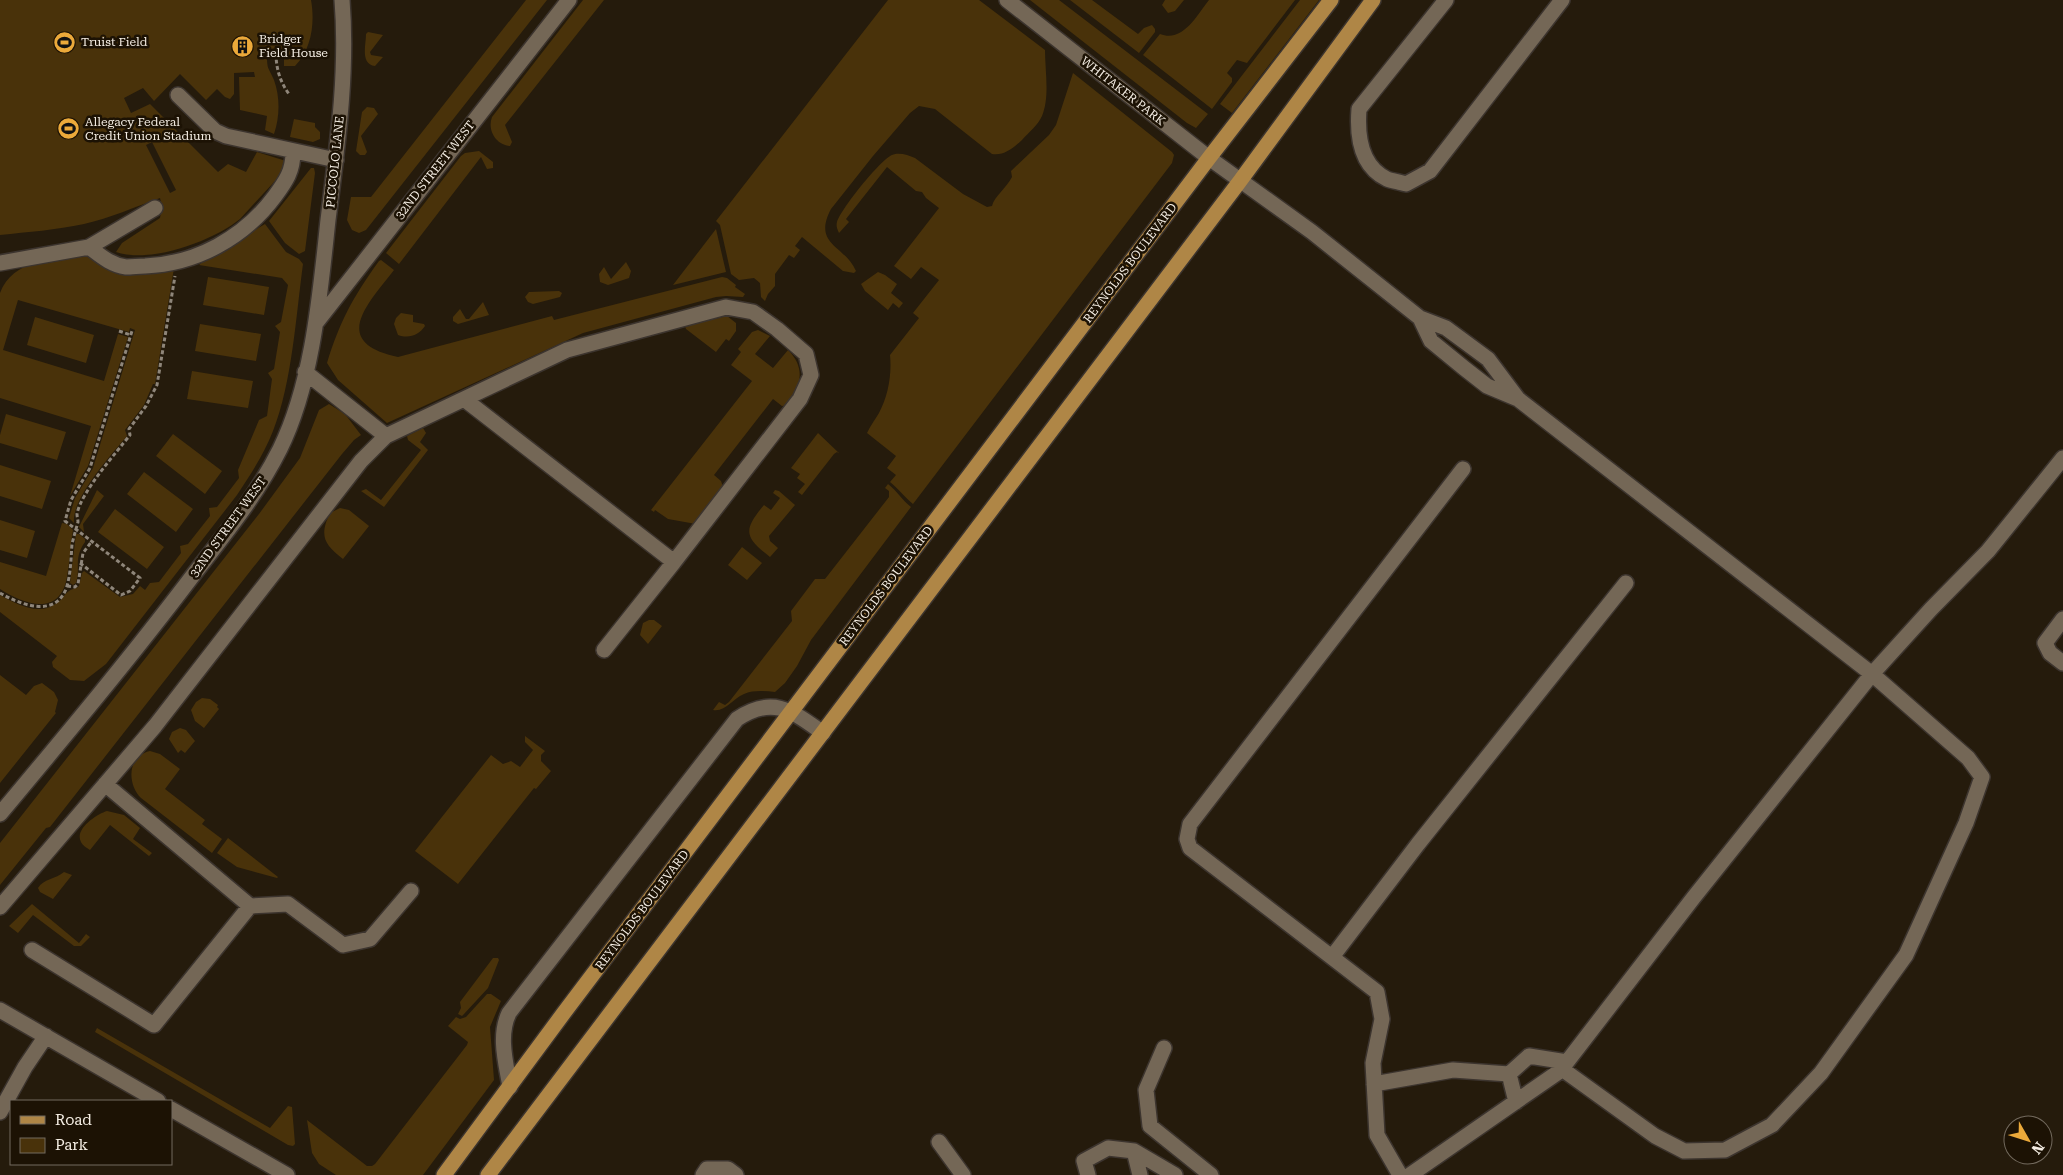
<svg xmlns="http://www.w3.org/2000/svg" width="2063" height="1175" font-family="'Roboto Serif',serif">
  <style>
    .green { fill: #49320a; fill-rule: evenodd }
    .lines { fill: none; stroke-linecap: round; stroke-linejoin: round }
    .minor-casing { stroke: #3c342e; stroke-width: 18 }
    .major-casing { stroke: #3c342e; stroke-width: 18 }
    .path { stroke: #8f867a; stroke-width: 3; stroke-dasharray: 4 2.5; stroke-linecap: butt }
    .minor { stroke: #746756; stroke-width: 15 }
    .major { stroke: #af8646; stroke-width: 15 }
    .labels { text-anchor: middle; stroke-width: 5; stroke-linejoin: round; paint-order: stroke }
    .poi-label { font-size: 12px; fill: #f5eee4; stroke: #1c1204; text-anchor: start }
    .street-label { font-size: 12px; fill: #f5eee4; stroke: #1c1204 }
  </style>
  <rect width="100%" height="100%" fill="#251b0c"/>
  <!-- green -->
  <path class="green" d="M 0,0 L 311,0 C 315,22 312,49 295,66 L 284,66 L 284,53 L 267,54 C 267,70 268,66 274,80 C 280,97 280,116 274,134 L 265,130 L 267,116 L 240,110 L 239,77 L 255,77 L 254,72 L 234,73 L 234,94 L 230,99 L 225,97 L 217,89 L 206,100 L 180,74 L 154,101 L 143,88 L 124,98 L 131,113 L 150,104 L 218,172 L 228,164 L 246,172 L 257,152 L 286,161 L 286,169 L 240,219 C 213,241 150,264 116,252 L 122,243 L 160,218 L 162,206 L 160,198 C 135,207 110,218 84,224 C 56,230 28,232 0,235 ZM 152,142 L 176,190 L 170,193 L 146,145 Z
    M 526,0 L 547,0 L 366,230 L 359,233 L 352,230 L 347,220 L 351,197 L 371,197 Z
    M 583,0 L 604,0 L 505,125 L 512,142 L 510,146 C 496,145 487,130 492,117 Z
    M 888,0 L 979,0 L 1045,50 C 1045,71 1050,97 1042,116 C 1038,125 1029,132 1022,140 C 1013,148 1004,156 992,154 L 935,109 L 919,106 L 910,113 L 873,156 L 831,209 C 812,245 845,245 856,271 L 854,273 L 843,271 L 802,237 L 795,246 L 800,250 L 794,258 L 789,255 L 775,274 L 775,286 L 768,294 L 765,301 L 761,297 L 760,283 L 754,278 L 739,280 L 731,274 L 720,225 L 716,221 Z
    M 1030,0 L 1059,0 L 1208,114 L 1196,128 L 1187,123 Z
    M 1070,0 L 1092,0 L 1138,34 L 1144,28 L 1152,25 L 1155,29 L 1155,32 L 1139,53 Z
    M 1165,0 L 1184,0 L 1175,11 L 1168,13 L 1162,5 Z
    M 1209,0 L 1295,0 L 1247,63 L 1237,60 L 1227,73 L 1232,78 L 1232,82 L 1212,109 L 1143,55 L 1160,34 C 1183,43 1197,15 1209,0 Z
    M 1300,0 L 1319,0 L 1232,113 L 1220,104 Z
    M 368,32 L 383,35 L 370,52 L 371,55 L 383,57 L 375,66 C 360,64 366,45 366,34 Z
    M 1073,73 L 1172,152 L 1174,155 L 1172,163 L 913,504 C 904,497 899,489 890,482 L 896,475 L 887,468 L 896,456 L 867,433 C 870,426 875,420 879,413 C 888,396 892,375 890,355 L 919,318 L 913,313 L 939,280 L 921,267 L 911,279 L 894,266 L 939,208 L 926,198 L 922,192 L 916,191 L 887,167 L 846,219 L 849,222 L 839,233 C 837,229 836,226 837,222 C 841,209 880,160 892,155 C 899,152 908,155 915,158 L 963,194 L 987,207 L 992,206 C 994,197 1007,187 1012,177 L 1011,171 L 1049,135 L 1056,125 Z
    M 367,107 L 374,108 L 378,114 L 361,136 L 367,152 L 365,155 L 360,155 L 356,151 L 362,112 Z
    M 294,119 L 315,123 L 315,127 L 320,132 L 320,139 L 313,142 L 290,137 Z
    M 479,151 L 493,162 L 493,168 L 487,169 L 481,157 L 399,264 L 386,253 L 461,156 L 465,153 Z
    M 311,168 L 314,168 L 315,173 L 305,251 L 299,254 L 285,243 L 269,221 Z
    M 265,224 L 286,252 L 299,259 L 303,264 C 296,316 292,383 273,431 C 264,454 251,474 237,495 L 106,664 L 84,681 L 70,680 L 53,667 L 52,662 L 57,656 L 0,612 L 0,595 C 18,605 40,617 58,602 C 63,599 64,594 69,591 C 73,588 76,589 79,586 L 82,573 L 84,571 L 120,597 L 133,594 L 140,586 L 145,590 L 150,583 L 159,582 L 181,553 L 180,546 L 188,544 L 210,516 L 209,508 L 217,507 L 239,478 L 238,470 L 259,420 L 267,416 L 272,379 L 268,373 L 274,369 L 280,332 L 275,326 L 281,322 L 288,285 L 282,278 L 199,265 L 207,258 Z
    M 716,229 L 726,272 L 673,285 Z
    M 83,254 L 112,271 L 174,268 L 155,384 L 153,384 L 144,405 L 125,430 L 127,436 C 111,455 71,499 74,523 L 69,518 L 75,498 L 93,468 L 135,330 L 130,328 L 129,332 L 18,300 L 3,350 L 104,381 L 118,334 L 128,337 L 88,466 L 70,496 L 91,426 L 0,398 L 0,293 C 13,259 53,259 83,254 Z
    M 381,260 L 394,270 C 368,304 329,342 398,357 L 552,316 L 554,320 L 722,277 L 727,278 L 736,285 L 735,287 L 745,294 L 743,297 L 726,296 L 716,297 L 583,333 L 387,423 L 338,380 L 327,363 C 340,321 353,297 379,261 Z
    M 626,262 L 631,271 L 629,278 L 608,285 L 600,282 L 599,274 L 604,267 L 611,279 Z
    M 878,272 L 885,275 L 897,284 L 891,293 L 903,303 L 899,308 L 893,303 L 888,310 L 865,291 L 861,284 Z
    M 208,277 L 269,287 L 264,315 L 203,305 Z
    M 559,291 L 562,293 L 560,297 L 533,304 L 528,302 L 525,297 L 529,292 Z
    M 483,302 L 489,315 L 458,324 L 453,321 L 453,317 L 460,309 L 466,319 L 469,319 Z
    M 401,313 L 413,315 L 413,322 L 424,324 L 425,326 C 419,335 409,339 398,335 L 394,324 L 396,318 Z
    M 727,316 L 736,323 L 736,331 L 729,341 L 726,339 L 716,352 L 686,329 L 685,326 Z
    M 35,317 L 94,335 L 86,363 L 27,345 Z
    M 200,324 L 261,334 L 256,361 L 195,351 Z
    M 758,330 L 770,336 L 755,354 L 773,368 L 788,350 C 806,368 801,385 788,405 L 782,406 L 773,399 L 714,475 L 721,481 L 723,487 L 696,524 L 668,519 L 655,510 L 654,512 L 651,510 L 752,381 L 731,365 L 741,352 L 738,349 L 752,332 Z
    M 192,371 L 253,381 L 248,408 L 187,399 Z
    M 329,404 L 345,414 L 361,435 L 354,440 L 342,454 L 50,827 L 46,828 L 0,885 L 0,843 L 259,514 L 300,458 L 319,410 Z
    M 6,414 L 66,432 L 57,460 L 0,443 L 0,435 Z
    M 423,428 L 426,433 L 420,442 L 428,450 L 384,507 L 361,491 L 366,489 L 381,500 L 421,450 L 408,440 L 407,436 Z
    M 818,433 L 840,454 L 837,452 L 834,454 L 802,495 L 798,492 L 805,484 L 797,478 L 800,474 L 791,468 Z
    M 173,434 L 222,471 L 205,494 L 156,456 Z
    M 0,465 L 51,481 L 42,509 L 0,496 Z
    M 144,472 L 193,509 L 176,532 L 127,494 Z
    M 888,484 C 897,491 902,500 911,507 L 811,640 L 797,666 L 785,683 L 775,692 C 765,691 753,690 744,694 C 732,699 726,712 713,710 L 719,702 L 725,705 L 729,702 L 792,621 L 791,611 L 815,579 L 825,579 L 889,497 L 889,491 L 885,488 Z
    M 97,490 L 104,496 L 83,524 L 84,532 L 79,527 Z
    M 775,490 L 779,491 L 795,505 L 769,536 L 770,541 L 778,548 L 770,557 C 744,537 743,530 764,505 L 771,510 L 780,498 L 773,493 Z
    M 340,508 L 349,510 L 369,526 L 343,559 C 324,544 319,536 330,513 Z
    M 115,509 L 164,547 L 147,569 L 98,532 Z
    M 0,520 L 35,531 L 27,558 L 0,550 Z
    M 62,523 L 67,524 L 73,530 C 70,545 70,561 67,577 C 60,617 25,605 0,589 L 0,562 L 46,576 Z
    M 76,534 L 79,534 L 85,539 L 85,542 C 73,559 81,567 76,583 L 73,585 L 70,583 Z
    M 742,547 L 762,563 L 747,580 L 728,565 Z
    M 649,620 L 654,620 L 662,626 L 648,644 L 640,635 L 643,623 Z
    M 0,675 L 26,695 L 34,686 L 42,683 L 54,692 L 58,700 L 55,712 L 56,713 L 0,783 Z
    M 202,698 L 210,699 L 218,705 L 217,707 L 219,709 L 204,728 L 195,721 L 191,710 L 196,702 Z
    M 180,728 L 186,730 L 195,741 L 185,753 L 181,750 L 178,753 L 169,739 L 172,732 Z
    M 525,736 L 545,751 L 541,755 L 541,761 L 551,771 L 536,789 L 534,788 L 458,884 L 415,851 L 491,755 L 503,764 L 511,761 L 520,767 L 533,750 L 525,742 Z
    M 150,751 L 160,754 L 180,769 L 165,789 L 205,820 L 202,824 L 222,839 L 212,853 L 141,798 C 127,784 127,756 150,751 Z
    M 107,811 L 124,815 L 140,828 L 133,839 L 152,853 L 149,856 L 110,825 L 90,850 C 87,848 82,845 81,842 C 74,829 97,814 107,811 Z
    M 228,838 L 278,877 L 277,878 L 237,867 L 217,853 Z
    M 64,872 L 72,875 L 53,899 L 40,892 L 38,888 C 43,879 56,879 64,872 Z
    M 32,904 L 79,943 L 86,934 L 90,937 L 81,946 L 74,946 L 33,915 L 18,933 L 9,926 Z
    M 493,958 L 498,958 L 499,960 L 488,988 L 464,1014 L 462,1016 L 458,1014 L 461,1008 L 460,1002 Z
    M 487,994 L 491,994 L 501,1001 L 490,1027 L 494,1080 L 423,1175 L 336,1175 L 319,1164 L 312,1153 L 307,1120 L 367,1166 L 372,1166 L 375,1164 L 467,1045 L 468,1042 L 448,1026 L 456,1017 L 460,1019 L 466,1017 Z
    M 97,1028 L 270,1128 L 288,1106 L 292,1107 L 295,1144 L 293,1146 L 288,1145 L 95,1032 Z"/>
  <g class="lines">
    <defs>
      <path id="minor" d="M 1007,0 L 1209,158 L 1312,232 L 1420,318 L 1446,328 L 1488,359 L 1518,399 L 1487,386 L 1464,368 L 1431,341 L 1420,318
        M 1446,0 L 1359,109 C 1357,134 1360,166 1387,179 C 1392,181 1400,182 1406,184 L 1430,171 L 1562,0
        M 178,95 L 215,131 L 226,136 L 336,160
        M 89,247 L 155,208
        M 0,263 L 89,247 C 101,256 111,265 126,267 C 132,267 139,266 145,266 C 196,264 244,238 275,196 C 286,181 293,171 293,152
        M 316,323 L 569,0
        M 305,372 L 386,436
        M 464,399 L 674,562 L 604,650
        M 2063,619 L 2045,643 L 2050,653 L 2063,663
        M 0,814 C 66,735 132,656 194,574 C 225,534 257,495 280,449 C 313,382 320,294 328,220 C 337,148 348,73 342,0
        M 250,906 L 288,904 L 343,945 L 370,939 L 411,891
        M 0,907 L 155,726 L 361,461 L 386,436 L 567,350 L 726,307 L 753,312 L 777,329 L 806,354 L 811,375 L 800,399 L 674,562
        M 32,950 L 154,1025 L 250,906 L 105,784
        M 1332,957 L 1418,844 L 1626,583
        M 0,1010 L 158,1101
        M 1164,1048 L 1146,1090 L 1150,1126 L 1211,1175
        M 1562,1069 L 1655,1136 L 1684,1151 L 1725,1150 L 1772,1125 L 1821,1073 L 1906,955 L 1966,823 L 1982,777 L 1968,758 L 1872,674 L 1931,609 L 1988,551 L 2063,458
        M 1374,1084 L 1453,1070 L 1509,1074
        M 510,1087 C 506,1063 498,1036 509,1013 L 737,719 C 773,695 792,711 823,733
        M 1516,1102 L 1509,1074 L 1529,1056 L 1567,1062
        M 171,1109 L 287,1175
        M 0,1112 L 25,1067 L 46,1036
        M 939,1142 L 963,1175
        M 1134,1151 L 1140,1175
        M 703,1175 L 707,1169 L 728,1169 L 736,1175
        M 1088,1175 L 1084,1161 L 1108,1148 L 1134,1151 L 1175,1175
        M 1400,1175 L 1377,1135 L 1373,1063 L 1382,1019 L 1377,992 L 1190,848 L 1187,839 L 1190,824 L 1463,469
        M 1410,1175 L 1560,1071 L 1694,897 L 1872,674 L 1518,399"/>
      <path id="major" d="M 444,1175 L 563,1014 L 1209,158 L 1331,0
        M 488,1175 L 1240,181 L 1373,0"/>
    </defs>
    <!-- minor casing -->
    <use href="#minor" class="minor-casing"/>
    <!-- major casing -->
    <use href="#major" class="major-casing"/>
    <!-- path -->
    <path class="path" d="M 276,53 C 276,68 280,82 289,94
      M 119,331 L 131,335
      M 80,563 L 121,595 L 130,591 L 140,578 L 65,521 L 71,500 L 90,468 L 132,331
      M 67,586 L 75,587 L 78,584 L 83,553 L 92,541
      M 0,593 C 21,605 57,619 67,586 C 71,572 71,557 72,544 C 74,536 76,529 78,522 C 78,519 77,517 77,514 C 81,492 116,453 130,435 L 129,429 L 146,406 L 157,385 L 175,276"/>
    <!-- minor -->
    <use href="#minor" class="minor"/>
    <!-- major -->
    <use href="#major" class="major"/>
  </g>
  <!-- icons -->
  <defs>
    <symbol id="stadium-disc" viewBox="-11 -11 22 22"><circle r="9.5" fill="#eba93a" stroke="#1c1204"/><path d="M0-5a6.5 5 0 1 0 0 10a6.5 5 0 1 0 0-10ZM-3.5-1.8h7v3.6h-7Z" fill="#111"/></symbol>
    <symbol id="building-disc" viewBox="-11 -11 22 22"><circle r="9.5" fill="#eba93a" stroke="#1c1204"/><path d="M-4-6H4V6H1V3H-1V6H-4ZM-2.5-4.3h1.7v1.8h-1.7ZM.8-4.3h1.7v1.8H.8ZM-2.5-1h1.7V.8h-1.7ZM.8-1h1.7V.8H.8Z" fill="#111"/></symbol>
  </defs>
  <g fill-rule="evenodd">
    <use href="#stadium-disc" x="52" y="30" width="25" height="25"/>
    <use href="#building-disc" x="230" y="34" width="25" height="25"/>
    <use href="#stadium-disc" x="56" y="116" width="25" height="25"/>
  </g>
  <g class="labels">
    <!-- poi labels -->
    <g class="poi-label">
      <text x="259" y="43">Bridger<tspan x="259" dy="14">Field House</tspan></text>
      <text x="81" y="46">Truist Field</text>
      <text x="85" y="126">Allegacy Federal<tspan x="85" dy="14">Credit Union Stadium</tspan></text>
    </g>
    <!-- street labels -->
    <g class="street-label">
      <text transform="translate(1123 91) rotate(38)" y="4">WHITAKER PARK</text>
      <text transform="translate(335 162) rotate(-84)" y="4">PICCOLO LANE</text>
      <text transform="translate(435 170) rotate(-52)" y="4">32ND STREET WEST</text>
      <text transform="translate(1130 263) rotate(-53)" y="4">REYNOLDS BOULEVARD</text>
      <text transform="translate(228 527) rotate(-54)" y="4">32ND STREET WEST</text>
      <text transform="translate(886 586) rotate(-53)" y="4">REYNOLDS BOULEVARD</text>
      <text transform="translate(642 910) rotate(-53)" y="4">REYNOLDS BOULEVARD</text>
    </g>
  </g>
  <!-- legend -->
  <rect x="10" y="1100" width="162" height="65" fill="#1c1204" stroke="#736a5e"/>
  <rect x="20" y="1116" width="25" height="8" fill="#af8646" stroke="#736a5e"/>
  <text x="55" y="1125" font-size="15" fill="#f5eee4">Road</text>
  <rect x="20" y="1138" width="25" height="15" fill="#49320a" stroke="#736a5e"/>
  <text x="55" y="1150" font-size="15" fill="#f5eee4">Park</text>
  <!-- north arrow -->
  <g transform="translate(2028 1140) rotate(129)"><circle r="24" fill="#1c1204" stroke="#736a5e"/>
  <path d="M0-4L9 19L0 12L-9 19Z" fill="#eba93a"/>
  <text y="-8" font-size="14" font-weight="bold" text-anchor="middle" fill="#f5eee4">N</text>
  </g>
</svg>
